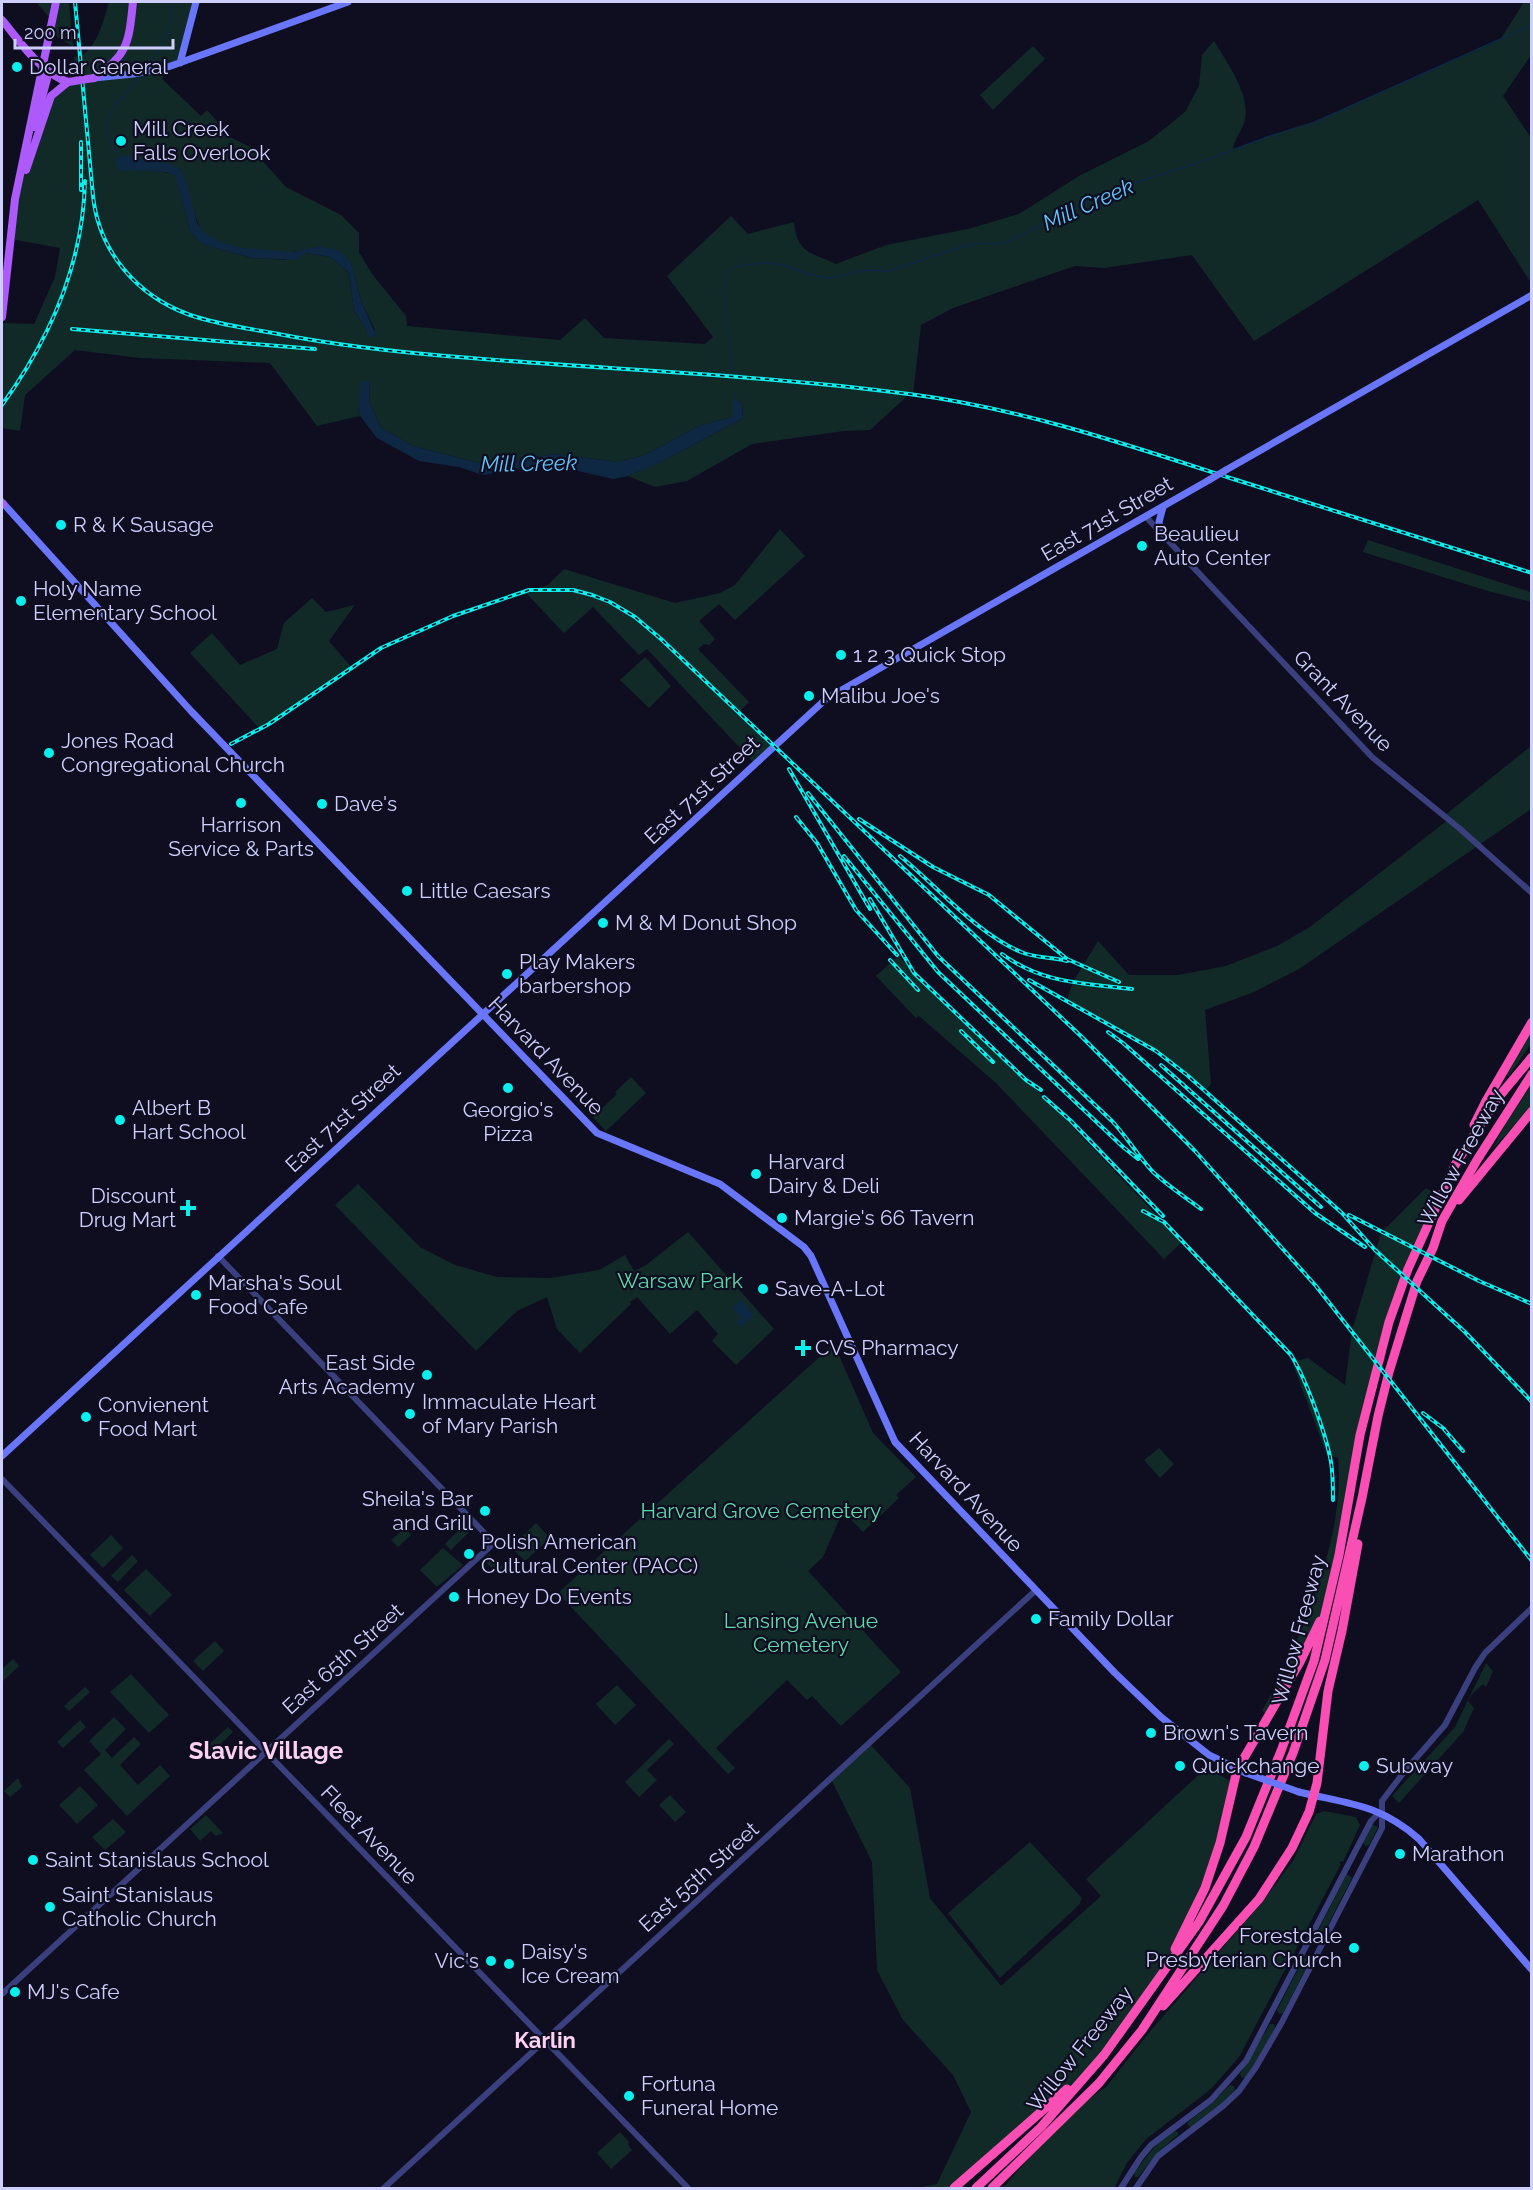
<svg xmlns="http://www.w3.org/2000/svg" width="1533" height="2190" font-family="Raleway,sans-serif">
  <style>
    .green { fill: #112a27; fill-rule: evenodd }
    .water { fill: #0e2844 }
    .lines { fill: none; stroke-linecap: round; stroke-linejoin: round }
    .stream { stroke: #0e2844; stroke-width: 1.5 }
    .tertiary { stroke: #3a3f7e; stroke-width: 6 }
    .secondary { stroke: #6976fa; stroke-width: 7 }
    .primary { stroke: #ac5af9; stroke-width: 8 }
    .motorway { stroke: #f94eb3; stroke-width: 9 }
    .rail-casing { stroke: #08f0ee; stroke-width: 4 }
    .rail { stroke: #0f0e21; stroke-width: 1.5; stroke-dasharray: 4.5; stroke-linecap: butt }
    .secondary-bridge { stroke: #6976fa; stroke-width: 7 }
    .primary-bridge { stroke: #ac5af9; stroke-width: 8 }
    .poi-dot { fill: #08f0ee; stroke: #0f0e21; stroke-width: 2 }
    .labels { text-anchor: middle; stroke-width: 4.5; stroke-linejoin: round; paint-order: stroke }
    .poi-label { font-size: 21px; fill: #cfcffd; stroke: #0f0e21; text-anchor: start }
    .street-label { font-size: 21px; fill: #cfcffd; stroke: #0f0e21 }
    .park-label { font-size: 21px; fill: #5edbad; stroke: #0f0e21 }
    .water-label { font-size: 22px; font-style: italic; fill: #61c4fa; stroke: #0f0e21 }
    .neighbourhood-label { font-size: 22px; font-weight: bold; fill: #fdd1f2; stroke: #0f0e21 }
    .quarter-label { font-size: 24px; font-weight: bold; fill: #fdd1f2; stroke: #0f0e21 }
  </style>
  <rect width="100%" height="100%" fill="#0f0e21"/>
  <!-- green -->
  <path class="green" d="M 36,2 L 69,2 L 73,47 L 50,32 L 50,18 Z
    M 109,2 L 196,2 L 180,63 L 168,67 L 162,79 L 201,116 L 207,110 L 232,138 L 250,147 L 286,187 L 341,215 L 359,233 L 359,252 L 372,274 L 406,316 L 407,326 L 560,340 L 585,318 L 604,338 L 705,344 L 713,337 L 667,276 L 731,216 L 748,234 L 794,222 C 797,254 811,252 836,264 L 886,245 L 968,229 L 1019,214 L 1079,176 L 1149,141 L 1185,112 L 1199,86 L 1202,55 L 1214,41 C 1227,63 1250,93 1245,119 C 1243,130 1234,139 1233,149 L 1270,136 L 1315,122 L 1500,40 L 1524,2 L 1531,2 L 1531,55 L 1503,96 L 1531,138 L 1531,283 L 1478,200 L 1254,341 L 1192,255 L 1104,268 L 1075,266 L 953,308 L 921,325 L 913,394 L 907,394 L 904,399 L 870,430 L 844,431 L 752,444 L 687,481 L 655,487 L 628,476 L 680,452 L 743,418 L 742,406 L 740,402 L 733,400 L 733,417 L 701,425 L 645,455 L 618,462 L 555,454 L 487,465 L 413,446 L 381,428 L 369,401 L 370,383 L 358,405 L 360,416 L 317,426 L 270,363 L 140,358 L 75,350 L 25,395 L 20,431 L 2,428 L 2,323 L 34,324 L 55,277 L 60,248 L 11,239 L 17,194 L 51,96 L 76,81 L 74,57 C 95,57 104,19 109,2 ZM 179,168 C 183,178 198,228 203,233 C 221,249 269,253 292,252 C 301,252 311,248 319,246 L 351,263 L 361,301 L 375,330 L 367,332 L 354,310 L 349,273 L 331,257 L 306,253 L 285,260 L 253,258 L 204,245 L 191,233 L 175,174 L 156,171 Z
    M 1033,46 L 1045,59 L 993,110 L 980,95 Z
    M 780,529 L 805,556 L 735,620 L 719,604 L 699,621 L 715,639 L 709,645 L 704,644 L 698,649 L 749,702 L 738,713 L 773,747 L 755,764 L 647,649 L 639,655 L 593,607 L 564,633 L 525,592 L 548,585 L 564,569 L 675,603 L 720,593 L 735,585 Z
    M 1368,540 L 1531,592 L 1531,602 L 1488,591 L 1363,552 Z
    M 312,598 L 326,612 L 355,605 L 329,641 L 352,668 L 260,729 L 190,653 L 212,633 L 240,665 L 277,649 L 284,623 Z
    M 645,657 L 671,686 L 649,708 L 620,680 Z
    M 1531,746 L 1531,809 L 1299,969 L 1254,992 L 1205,1010 L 1211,1084 L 1205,1091 L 1156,1051 L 1066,1002 L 1073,982 L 1098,941 L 1129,975 L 1178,975 L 1226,966 L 1277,946 L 1310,927 L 1448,820 L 1444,816 Z
    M 898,956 L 931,990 L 1044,1097 L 1182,1242 L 1164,1259 L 996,1083 L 919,1016 L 916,1018 L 876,976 Z
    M 1531,1029 L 1531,1044 L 1509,1076 L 1506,1075 Z
    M 631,1077 L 646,1093 L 606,1131 L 593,1117 L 617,1094 L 615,1092 Z
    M 1531,1085 L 1531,1106 L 1492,1150 L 1504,1127 Z
    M 358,1184 L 420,1247 L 455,1265 L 497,1277 L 551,1278 L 599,1270 L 625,1255 L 634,1271 L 646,1265 L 688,1232 L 774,1329 L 736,1365 L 712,1341 L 718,1334 L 697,1310 L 670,1334 L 637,1297 L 630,1302 L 631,1304 L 580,1353 L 557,1329 L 547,1297 L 517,1311 L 476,1351 L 335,1205 Z
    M 1426,1188 L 1440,1196 L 1389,1322 L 1328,1602 L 1269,1715 L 1262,1711 C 1300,1643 1346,1536 1338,1458 L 1327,1455 L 1292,1362 L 1308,1358 L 1345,1385 L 1352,1331 L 1381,1233 Z
    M 834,1344 L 873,1433 L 916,1477 L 896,1495 L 899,1498 L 863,1532 L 843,1511 L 823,1557 L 808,1571 L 901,1672 L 841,1726 L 812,1696 L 807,1700 L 787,1680 L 716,1748 L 735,1768 L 728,1774 L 558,1593 Z
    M 1159,1448 L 1174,1464 L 1160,1478 L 1144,1460 Z
    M 536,1523 L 550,1538 L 525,1561 L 511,1547 Z
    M 463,1526 L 469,1532 L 451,1550 L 445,1544 Z
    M 405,1528 L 411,1535 L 398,1547 L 391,1540 Z
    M 111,1535 L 123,1548 L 103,1568 L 90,1555 Z
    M 443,1548 L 463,1565 L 437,1587 L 420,1570 Z
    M 489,1554 L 503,1567 L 497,1573 L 484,1560 Z
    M 132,1555 L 138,1561 L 118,1582 L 111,1576 Z
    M 146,1569 L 172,1595 L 150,1616 L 124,1590 Z
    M 215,1641 L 224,1651 L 203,1671 L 193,1661 Z
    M 13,1659 L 19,1666 L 2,1682 L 2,1669 Z
    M 1486,1663 L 1493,1671 L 1486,1687 L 1483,1684 L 1472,1694 L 1468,1701 L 1474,1708 L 1463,1732 L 1399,1803 L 1392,1796 L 1455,1727 Z
    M 131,1674 L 169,1715 L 149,1733 L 110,1692 Z
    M 617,1685 L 636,1705 L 615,1725 L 596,1704 Z
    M 85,1687 L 90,1692 L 69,1711 L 64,1706 Z
    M 114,1717 L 126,1729 L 105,1750 L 112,1758 L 134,1737 L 141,1744 L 120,1765 L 138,1785 L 160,1765 L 170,1776 L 127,1816 L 84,1770 L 101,1754 L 89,1741 Z
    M 80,1720 L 86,1727 L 63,1748 L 57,1742 Z
    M 228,1727 L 233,1732 L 210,1754 L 205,1748 Z
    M 669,1739 L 674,1744 L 647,1770 L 657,1780 L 639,1797 L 625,1782 Z
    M 869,1743 L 910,1788 L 930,1898 L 1001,1986 L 1101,1896 L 1086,1879 L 1206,1768 L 1233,1782 L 1205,1888 L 1159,1980 L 1104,2055 L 1058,2098 L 954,2188 L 918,2188 L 937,2184 L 971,2112 L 953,2075 L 903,2020 L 877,1970 L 872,1862 L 831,1779 Z
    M 18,1778 L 22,1787 L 10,1797 L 4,1791 Z
    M 80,1786 L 98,1805 L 77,1824 L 59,1805 Z
    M 670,1795 L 686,1812 L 675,1822 L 659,1805 Z
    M 1324,1811 L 1356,1817 L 1360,1825 L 1343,1862 L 1341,1861 L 1339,1863 L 1341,1864 L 1239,2057 L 1211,2089 L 1146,2139 L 1127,2163 L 1114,2188 L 1003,2188 L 1069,2113 L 1106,2087 L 1147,2035 L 1260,1905 L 1293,1861 L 1316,1814 Z
    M 206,1815 L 223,1833 L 216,1836 L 211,1831 L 200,1841 L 190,1829 Z
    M 113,1819 L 126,1832 L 105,1850 L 92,1837 Z
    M 1372,1824 L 1378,1827 L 1369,1845 L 1366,1846 L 1363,1843 Z
    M 1030,1842 L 1082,1898 L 1079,1905 L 1000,1978 L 948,1913 Z
    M 1347,1874 L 1352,1878 L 1318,1944 L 1314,1945 L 1313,1941 Z
    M 1307,1957 L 1310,1960 L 1283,2013 L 1279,2014 L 1277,2010 L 1304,1958 Z
    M 1270,2024 L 1274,2024 L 1275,2027 L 1261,2055 L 1245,2078 L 1242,2078 L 1240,2074 Z
    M 1230,2085 L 1234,2086 L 1235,2090 L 1222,2103 L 1192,2127 L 1188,2126 L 1188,2122 L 1212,2103 Z
    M 1174,2131 L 1178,2132 L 1178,2135 L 1159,2151 L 1138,2177 L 1135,2177 L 1134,2173 L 1155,2146 Z
    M 620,2132 L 629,2142 L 628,2144 L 632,2150 L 611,2169 L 597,2153 Z"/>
  <!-- water -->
  <path class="water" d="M 126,155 L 169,164 L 179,168 L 186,181 L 197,223 L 203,232 L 220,242 L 242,248 L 294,252 L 319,246 L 340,251 L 351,263 L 361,301 L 377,337 L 368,337 L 367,332 L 354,310 L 349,273 L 331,257 L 306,253 L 296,260 L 253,258 L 204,245 L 191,233 L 175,175 L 166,172 L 119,170 L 114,159 Z
    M 361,381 L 370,382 L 369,401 L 381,428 L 413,446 L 487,465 L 555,454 L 618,462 L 645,455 L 701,425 L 733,417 L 733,399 L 740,402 L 742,406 L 743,418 L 680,452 L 628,476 L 613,479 L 574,470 L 540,465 L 483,475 L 459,467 L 419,461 L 377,438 L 360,416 L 358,405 Z
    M 741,1300 L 754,1315 L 741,1327 L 736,1322 L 741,1317 L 732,1308 Z"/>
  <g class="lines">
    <!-- stream -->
    <path class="stream" d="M 147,68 C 160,50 172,27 173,5 L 170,2
      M 120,158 C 89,117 120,105 142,74
      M 732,372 L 724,294 L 727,273 L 735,266 L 764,263 L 785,265 L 810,275 L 830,278 L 866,270 L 889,271 L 971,244 L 1005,243 L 1094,199 L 1134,183 L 1198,163 L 1270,136 L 1315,122 L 1532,25
      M 735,393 L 736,402
      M 640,470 L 659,463 L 666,458"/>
    <!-- tertiary -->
    <path class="tertiary" d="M 1146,517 L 1372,757 L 1459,828 L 1532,893
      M 2,1479 L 688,2188
      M 2,1994 L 494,1543 L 218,1256
      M 384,2188 L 1036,1590
      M 1121,2188 L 1141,2157 L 1151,2145 L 1211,2100 L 1246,2061 L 1371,1821 L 1380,1812
      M 1136,2188 L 1158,2156 L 1223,2106 L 1239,2091 L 1256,2067 L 1282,2022 L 1382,1828 L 1382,1801 L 1404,1772 L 1445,1725 L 1475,1668 L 1485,1653 L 1532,1608"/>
    <!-- secondary -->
    <path class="secondary" d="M 180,63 L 196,2
      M 94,78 L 133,74 L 168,67 L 348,2
      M 1226,470 L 1532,295
      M 2,502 L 191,711 L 597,1133 L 720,1184 L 804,1247 L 811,1256 L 895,1442 L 1115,1673 L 1161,1717 L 1209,1755 L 1246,1773
      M 1161,532 L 1159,522 L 1163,507
      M 2,1456 L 826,699 L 1209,480
      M 1299,1792 C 1349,1804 1379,1804 1419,1839 L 1532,1970"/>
    <!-- primary -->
    <path class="primary" d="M 2,20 C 20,41 40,73 68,82
      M 94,78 C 129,55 129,40 133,2
      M 34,127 L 47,79 L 42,65
      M 26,170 L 51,96 L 68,82
      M 2,317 L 15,199 L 56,2
      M 2,504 L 3,504"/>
    <!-- motorway -->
    <path class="motorway" d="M 1474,1125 L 1486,1101 L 1532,1022
      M 1459,1200 L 1532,1111
      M 1175,1949 L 1205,1888 L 1220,1843 L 1237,1770 L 1300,1662 L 1320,1621
      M 1163,2006 L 1259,1899 L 1292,1848 L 1309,1812 L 1317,1783 L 1328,1691 L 1342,1631 L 1358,1544
      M 954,2188 L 1067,2089
      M 976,2188 L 1041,2127 L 1104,2055 L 1199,1922 L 1246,1837 L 1281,1751 L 1314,1661 L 1339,1555 L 1360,1435 L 1389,1322 L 1408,1269 L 1455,1165 L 1497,1099 L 1532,1057
      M 992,2188 L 1099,2083 L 1142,2030 L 1223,1906 L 1254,1847 L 1293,1753 L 1325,1660 L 1362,1498 L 1378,1416 L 1389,1372 L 1417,1281 L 1433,1248 L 1442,1221 L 1477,1160 L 1532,1074"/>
    <defs>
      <path id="rail" d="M 75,2 L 93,196 C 99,252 137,296 190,315 C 216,324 245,328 273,333 C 339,346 404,353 471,358 C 617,370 764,375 909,394 C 1019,408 1125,444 1230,478 C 1330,510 1431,541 1532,573
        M 81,142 L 81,190
        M 72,329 L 315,349
        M 2,405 C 50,339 83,264 85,181
        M 231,744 L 269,724 L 381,648 L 453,616 L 529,590 L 573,590 L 592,595 L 610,602 L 635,617 L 661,639 L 1084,1039 L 1195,1151 L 1316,1286 L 1532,1561
        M 789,769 L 870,909
        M 808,793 L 938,956 L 1112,1121 C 1127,1137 1138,1156 1153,1172 C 1168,1186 1185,1197 1201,1209
        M 796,817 L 817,843 L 856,910 L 897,955
        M 859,819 L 933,867 L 989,895 L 1067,959 L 1119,982
        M 844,856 L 938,972 L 1123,1147 L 1138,1159
        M 900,856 C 938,887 976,933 1021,952 C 1035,958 1051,957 1067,961
        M 870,899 L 914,973 L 1026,1080 L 1041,1090
        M 1002,954 C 1043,984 1083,983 1132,989
        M 890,960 L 918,990
        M 1029,980 L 1156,1051 L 1187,1075 L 1342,1213 L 1375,1250 L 1465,1332 L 1532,1402
        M 961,1031 L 993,1062
        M 1108,1032 L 1123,1043 L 1315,1213 L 1365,1247
        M 1161,1065 L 1321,1207
        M 1044,1097 L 1071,1121 L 1163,1216
        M 1143,1211 L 1164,1222 L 1291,1355 C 1306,1379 1326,1434 1331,1462 C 1333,1474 1333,1487 1333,1500
        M 1349,1215 L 1479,1281 L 1532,1304
        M 1423,1413 L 1443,1428 L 1463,1451"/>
    </defs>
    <!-- rail casing -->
    <use href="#rail" class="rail-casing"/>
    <!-- rail -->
    <use href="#rail" class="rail"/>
    <!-- secondary-bridge -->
    <path class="secondary-bridge" d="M 1209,480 L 1226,470
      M 1246,1773 L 1299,1792"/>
    <!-- primary-bridge -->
    <path class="primary-bridge" d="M 68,82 L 94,78"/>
  </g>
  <!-- markers -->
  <g class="poi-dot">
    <circle cx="17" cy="67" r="6"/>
    <circle cx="121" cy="141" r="6"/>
    <circle cx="61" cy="525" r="6"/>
    <circle cx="1142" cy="546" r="6"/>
    <circle cx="21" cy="601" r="6"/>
    <circle cx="841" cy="655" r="6"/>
    <circle cx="809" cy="696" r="6"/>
    <circle cx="49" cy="753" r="6"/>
    <circle cx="241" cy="803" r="6"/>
    <circle cx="322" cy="804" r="6"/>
    <circle cx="407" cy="891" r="6"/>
    <circle cx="603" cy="923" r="6"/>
    <circle cx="507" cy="974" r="6"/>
    <circle cx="508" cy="1088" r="6"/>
    <circle cx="120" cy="1120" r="6"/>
    <circle cx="756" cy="1174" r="6"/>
    <path d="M185 1199h6v6h6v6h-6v6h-6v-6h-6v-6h6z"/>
    <circle cx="782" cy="1218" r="6"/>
    <circle cx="763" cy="1289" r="6"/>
    <circle cx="196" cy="1295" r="6"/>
    <path d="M800 1339h6v6h6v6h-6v6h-6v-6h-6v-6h6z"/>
    <circle cx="427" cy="1375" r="6"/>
    <circle cx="410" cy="1414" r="6"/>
    <circle cx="86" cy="1417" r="6"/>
    <circle cx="485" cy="1511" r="6"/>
    <circle cx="469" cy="1554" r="6"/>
    <circle cx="454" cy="1597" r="6"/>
    <circle cx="1036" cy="1619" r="6"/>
    <circle cx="1151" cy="1733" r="6"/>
    <circle cx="1180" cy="1766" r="6"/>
    <circle cx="1364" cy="1766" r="6"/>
    <circle cx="1400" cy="1854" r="6"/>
    <circle cx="33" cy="1860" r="6"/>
    <circle cx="50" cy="1907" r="6"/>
    <circle cx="1354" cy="1948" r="6"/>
    <circle cx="491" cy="1961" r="6"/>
    <circle cx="509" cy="1964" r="6"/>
    <circle cx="15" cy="1992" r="6"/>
    <circle cx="629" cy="2096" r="6"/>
  </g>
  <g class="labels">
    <!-- poi labels -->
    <g class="poi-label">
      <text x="29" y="74">Dollar General</text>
      <text x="133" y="136">Mill Creek<tspan x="133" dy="24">Falls Overlook</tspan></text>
      <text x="73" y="532">R &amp; K Sausage</text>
      <text x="1154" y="541">Beaulieu<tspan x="1154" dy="24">Auto Center</tspan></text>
      <text x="33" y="596">Holy Name<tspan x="33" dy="24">Elementary School</tspan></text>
      <text x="853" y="662">1 2 3 Quick Stop</text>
      <text x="821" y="703">Malibu Joe's</text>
      <text x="61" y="748">Jones Road<tspan x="61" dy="24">Congregational Church</tspan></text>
      <text x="334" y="811">Dave's</text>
      <text x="241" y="832" text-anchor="middle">Harrison<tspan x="241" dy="24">Service &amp; Parts</tspan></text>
      <text x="419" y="898">Little Caesars</text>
      <text x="615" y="930">M &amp; M Donut Shop</text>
      <text x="519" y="969">Play Makers<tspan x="519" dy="24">barbershop</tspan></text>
      <text x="132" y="1115">Albert B<tspan x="132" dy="24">Hart School</tspan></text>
      <text x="508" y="1117" text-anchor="middle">Georgio's<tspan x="508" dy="24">Pizza</tspan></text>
      <text x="768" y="1169">Harvard<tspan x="768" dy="24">Dairy &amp; Deli</tspan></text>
      <text x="176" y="1203" text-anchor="end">Discount<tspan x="176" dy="24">Drug Mart</tspan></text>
      <text x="794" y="1225">Margie's 66 Tavern</text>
      <text x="208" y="1290">Marsha's Soul<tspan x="208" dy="24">Food Cafe</tspan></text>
      <text x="775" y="1296">Save-A-Lot</text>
      <text x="815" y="1355">CVS Pharmacy</text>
      <text x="415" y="1370" text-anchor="end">East Side<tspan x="415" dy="24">Arts Academy</tspan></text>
      <text x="422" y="1409">Immaculate Heart<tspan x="422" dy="24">of Mary Parish</tspan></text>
      <text x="98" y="1412">Convienent<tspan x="98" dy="24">Food Mart</tspan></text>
      <text x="473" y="1506" text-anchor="end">Sheila's Bar<tspan x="473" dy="24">and Grill</tspan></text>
      <text x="481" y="1549">Polish American<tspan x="481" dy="24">Cultural Center (PACC)</tspan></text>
      <text x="466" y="1604">Honey Do Events</text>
      <text x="1048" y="1626">Family Dollar</text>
      <text x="1163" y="1740">Brown's Tavern</text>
      <text x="1192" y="1773">Quickchange</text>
      <text x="1376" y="1773">Subway</text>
      <text x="1412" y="1861">Marathon</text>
      <text x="45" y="1867">Saint Stanislaus School</text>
      <text x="62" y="1902">Saint Stanislaus<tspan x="62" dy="24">Catholic Church</tspan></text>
      <text x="1342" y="1943" text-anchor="end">Forestdale<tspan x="1342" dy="24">Presbyterian Church</tspan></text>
      <text x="521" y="1959">Daisy's<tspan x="521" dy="24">Ice Cream</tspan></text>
      <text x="479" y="1968" text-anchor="end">Vic's</text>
      <text x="27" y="1999">MJ's Cafe</text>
      <text x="641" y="2091">Fortuna<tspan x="641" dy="24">Funeral Home</tspan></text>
    </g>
    <!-- street labels -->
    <g class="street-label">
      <text transform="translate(1107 519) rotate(-30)" y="7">East 71st Street</text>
      <text transform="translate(1343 701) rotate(46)" y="7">Grant Avenue</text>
      <text transform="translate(702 790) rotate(-43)" y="7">East 71st Street</text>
      <text transform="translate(546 1056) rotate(46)" y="7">Harvard Avenue</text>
      <text transform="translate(343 1118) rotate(-43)" y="7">East 71st Street</text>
      <text transform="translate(1461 1158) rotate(-61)" y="7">Willow Freeway</text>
      <text transform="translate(966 1492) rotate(47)" y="7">Harvard Avenue</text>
      <text transform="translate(1299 1630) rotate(-75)" y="7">Willow Freeway</text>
      <text transform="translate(343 1659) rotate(-42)" y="7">East 65th Street</text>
      <text transform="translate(369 1835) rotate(46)" y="7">Fleet Avenue</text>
      <text transform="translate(699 1877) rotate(-42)" y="7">East 55th Street</text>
      <text transform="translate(1080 2049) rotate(-51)" y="7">Willow Freeway</text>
    </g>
    <!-- park labels -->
    <g class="park-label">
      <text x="680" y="1288">Warsaw Park</text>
      <text x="761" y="1518">Harvard Grove Cemetery</text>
      <text x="801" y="1628">Lansing Avenue<tspan x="801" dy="24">Cemetery</tspan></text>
    </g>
    <!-- water labels -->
    <g class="water-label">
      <text transform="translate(1088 204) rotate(-24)" y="8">Mill Creek</text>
      <text transform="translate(529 463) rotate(-1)" y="8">Mill Creek</text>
    </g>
    <!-- neighbourhood labels -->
    <g class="neighbourhood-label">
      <text x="545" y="2048">Karlin</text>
    </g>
    <!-- quarter labels -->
    <g class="quarter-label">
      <text x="266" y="1759">Slavic Village</text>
    </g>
  </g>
  <!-- border -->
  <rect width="1533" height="2190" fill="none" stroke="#cfcffd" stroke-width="6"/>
  <!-- scale -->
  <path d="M15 39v9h158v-9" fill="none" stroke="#cfcffd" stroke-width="3"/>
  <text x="24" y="39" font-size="18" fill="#cfcffd" stroke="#0f0e21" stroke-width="4.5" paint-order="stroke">200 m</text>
</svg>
